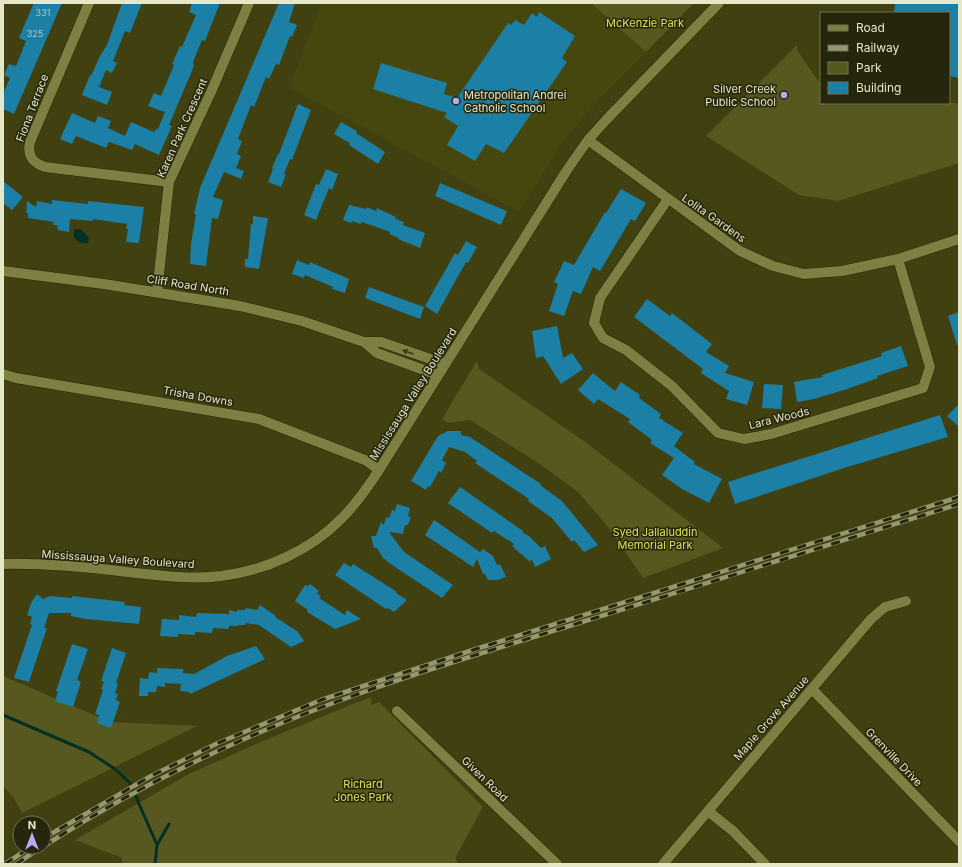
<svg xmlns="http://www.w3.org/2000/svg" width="962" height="867" font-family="Inter,sans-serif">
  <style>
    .built { fill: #46470e }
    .green { fill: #575720 }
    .water { fill: #043024 }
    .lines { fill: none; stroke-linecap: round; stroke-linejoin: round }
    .stream { stroke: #043024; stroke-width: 3 }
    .building { fill: #1c7fa5 }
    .minor-casing { stroke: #262605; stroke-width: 11 }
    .minor { stroke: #7e7f42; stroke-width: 10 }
    .rail-casing { stroke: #96976f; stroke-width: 4.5 }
    .rail { stroke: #26260c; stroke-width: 3; stroke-dasharray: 9; stroke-linecap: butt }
    .oneway { fill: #3c3c1a }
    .poi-dot { fill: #b6acf8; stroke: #26260c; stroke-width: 1.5 }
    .labels { text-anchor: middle; stroke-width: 3; stroke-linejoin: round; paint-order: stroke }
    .number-label { font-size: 9px; fill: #b3cdbe }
    .park-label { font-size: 11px; fill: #dfe055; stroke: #26260c }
    .poi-label { font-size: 11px; fill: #e5e7c7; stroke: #26260c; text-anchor: end }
    .street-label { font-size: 11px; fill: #e5e7c7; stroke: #26260c }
  </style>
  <rect width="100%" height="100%" fill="#404010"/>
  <!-- built -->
  <path class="built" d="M 322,3 L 591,3 L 646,52 L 608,90 L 564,140 L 519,212 L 289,87 Z"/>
  <!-- green -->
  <path class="green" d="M 591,3 L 694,3 L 646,52 Z
    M 797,45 L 797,50 L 821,85 L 821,103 L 949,102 L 959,104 L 959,163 L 838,201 L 799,195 L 706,136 Z
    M 477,361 L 479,369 L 584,441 L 723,548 L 643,578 L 609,528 L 578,492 L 540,464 L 470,420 L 448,423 L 442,419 Z
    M 3,676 L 110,722 L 197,726 L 22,813 L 13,797 L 3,786 Z
    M 370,697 L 372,705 L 379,702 L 483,807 L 455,858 L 459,864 L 122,864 L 122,858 L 75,840 L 187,775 L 258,743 Z"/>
  <!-- water -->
  <path class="water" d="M 75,229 L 81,229 L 89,238 L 88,243 C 79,244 70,238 75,229 Z"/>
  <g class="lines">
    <!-- stream -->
    <path class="stream" d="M 3,715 L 89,752 L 115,769 L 130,783 L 157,845 L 155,864
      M 157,845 L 169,824"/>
  </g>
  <!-- building -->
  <path class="building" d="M 34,3 L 62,3 L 14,114 L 3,109 L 3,94 L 10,78 L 4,75 L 9,64 L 16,66 L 26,41 L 19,38 Z
    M 122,3 L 142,3 L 130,33 L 125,31 L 113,61 L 117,63 L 112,73 L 106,70 L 99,87 L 112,92 L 107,105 L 82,95 L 90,75 L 91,76 L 100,56 L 107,45 Z
    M 192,3 L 220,3 L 205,41 L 202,40 L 193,62 L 194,66 L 169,125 L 172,126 L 159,155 L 135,144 L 132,150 L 109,142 L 106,148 L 76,136 L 72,144 L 60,139 L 72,113 L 95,123 L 98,116 L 111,121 L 108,128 L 125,136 L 131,122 L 154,132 L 156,129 L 158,129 L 165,112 L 148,106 L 154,93 L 161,96 L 174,65 L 172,64 L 177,53 L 180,46 L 182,47 L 196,15 L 189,12 Z
    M 279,3 L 295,3 L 289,22 L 297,25 L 292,37 L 290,36 L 279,65 L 276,64 L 269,79 L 266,77 L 254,107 L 251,105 L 238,139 L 242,141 L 237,154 L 241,156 L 236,168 L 244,171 L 241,179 L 224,172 L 213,197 L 223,200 L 218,219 L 212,218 L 206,266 L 190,264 L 191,244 L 196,214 L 194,214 L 200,188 Z
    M 895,3 L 959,3 L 959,78 L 949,76 L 949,13 L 894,13 Z
    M 539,12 L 575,36 L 562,58 L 567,62 L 504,153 L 486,144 L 475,161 L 447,145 L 458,126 L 444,117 L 447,113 L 373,89 L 381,63 L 447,83 L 444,94 L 457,98 L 508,23 L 511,25 L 515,20 L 524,25 L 532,13 L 537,17 Z
    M 298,104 L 311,110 L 292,160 L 290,159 L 284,174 L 286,174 L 281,187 L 268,182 L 273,169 L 272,168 L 278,154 L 279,154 Z
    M 341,122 L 357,131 L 356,133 L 385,152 L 378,164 L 349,145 L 350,143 L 334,134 Z
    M 326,169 L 338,174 L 332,190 L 329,188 L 316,220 L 304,215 L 316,184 L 319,185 Z
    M 3,181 L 23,197 L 12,210 L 3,203 Z
    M 440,183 L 507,211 L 501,225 L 435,196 Z
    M 621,189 L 646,203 L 635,221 L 631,219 L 600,271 L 593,267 L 581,294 L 573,291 L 564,316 L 549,311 L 558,284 L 554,282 L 564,261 L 574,265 L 605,212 L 606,213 Z
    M 52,200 L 88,204 L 88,201 L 144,207 L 139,243 L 126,242 L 128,229 L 126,228 L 127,224 L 93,219 L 93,221 L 70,219 L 69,232 L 58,230 L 57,225 L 53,225 L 54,222 L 28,218 L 28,213 L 26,213 L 27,201 L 36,207 L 37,201 L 52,204 Z
    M 349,205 L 366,209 L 367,207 L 376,211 L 377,208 L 396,217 L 395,219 L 404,222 L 403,225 L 425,233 L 420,248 L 398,239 L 399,238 L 389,234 L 390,232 L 371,225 L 361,222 L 361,224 L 352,221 L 351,223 L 343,220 Z
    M 253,216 L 268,218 L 259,269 L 245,267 L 245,259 L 248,259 L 251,224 L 253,224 Z
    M 466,241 L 477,247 L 468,263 L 466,262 L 437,314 L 425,306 L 455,253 L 458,255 Z
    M 297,260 L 309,265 L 310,262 L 349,279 L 345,293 L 332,289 L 333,287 L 305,275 L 304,278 L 292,274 Z
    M 369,287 L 424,307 L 420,319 L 365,298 Z
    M 647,299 L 670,316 L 672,313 L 712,344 L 706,352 L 729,366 L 725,373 L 754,382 L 747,405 L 726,399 L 729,391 L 701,373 L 703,369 L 634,317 Z
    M 959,312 L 959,345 L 957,345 L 948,316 Z
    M 557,326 L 563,358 L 572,353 L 583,369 L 561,384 L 543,356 L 536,358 L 532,331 Z
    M 901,346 L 908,366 L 877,376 L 878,378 L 847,389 L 814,399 L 797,402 L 794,382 L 823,377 L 822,375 L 882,356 L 881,353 Z
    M 593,373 L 615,391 L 621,382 L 640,395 L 639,398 L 661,414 L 659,418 L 683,433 L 674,446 L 695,462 L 694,464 L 722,479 L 709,503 L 682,489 L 662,475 L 674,458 L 650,443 L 652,440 L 628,422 L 630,419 L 598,399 L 594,404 L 578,390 Z
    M 764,384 L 783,385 L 781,409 L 762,408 Z
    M 959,404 L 959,427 L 947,416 Z
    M 940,415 L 948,437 L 844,468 L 735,504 L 728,482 Z
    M 448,431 L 461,431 L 461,435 L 470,437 L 541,484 L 540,485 L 562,501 L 598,545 L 584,552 L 574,540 L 572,542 L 552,518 L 528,501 L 529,499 L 475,463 L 477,461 L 465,452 L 449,447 L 442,460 L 446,463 L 441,473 L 439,471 L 430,487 L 428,486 L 426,490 L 411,481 L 438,436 Z
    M 460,487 L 523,531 L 523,533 L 529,536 L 541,548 L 545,546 L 551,559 L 535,567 L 532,560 L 529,561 L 512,546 L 514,544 L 494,531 L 492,533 L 448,503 Z
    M 397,504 L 410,508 L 408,516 L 411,517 L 408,525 L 405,525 L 403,534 L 389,532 L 404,552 L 453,585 L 442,598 L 392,565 L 383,558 L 377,548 L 374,548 L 371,536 L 376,536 L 381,522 L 384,525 L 386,517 L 389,518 L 392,510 L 395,511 Z
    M 434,520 L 480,552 L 483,549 L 493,556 L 497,565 L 500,564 L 506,577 L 498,580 L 488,580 L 485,574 L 483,574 L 477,559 L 473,567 L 425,535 Z
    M 344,563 L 351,567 L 353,564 L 397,592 L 396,593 L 407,600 L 394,612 L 388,608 L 386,609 L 335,575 Z
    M 310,584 L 319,591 L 317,593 L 321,596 L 319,598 L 345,615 L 347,610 L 361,619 L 335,629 L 307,612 L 308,610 L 295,601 L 305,585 L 308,586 Z
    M 37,594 L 43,599 L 50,596 L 72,598 L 72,596 L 125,602 L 124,605 L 141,607 L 139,624 L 86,619 L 71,616 L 71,613 L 49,613 L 44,628 L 47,628 L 29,682 L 14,678 L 32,625 L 30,624 L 32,617 L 27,615 L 31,603 Z
    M 260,605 L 276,616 L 275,617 L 297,631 L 304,641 L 291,647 L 259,625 L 245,623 L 245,625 L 238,625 L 238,626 L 229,626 L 229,629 L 213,628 L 212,633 L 195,632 L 195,635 L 178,634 L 178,637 L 160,636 L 162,619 L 179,620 L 179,615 L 196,617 L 197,613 L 229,614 L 229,610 L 237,612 L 237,610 L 245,610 L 246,608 L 257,610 Z
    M 72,644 L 88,649 L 77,680 L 81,682 L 73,707 L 55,701 L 58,692 L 56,691 Z
    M 256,646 L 265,659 L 190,694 L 189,692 L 180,691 L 181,684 L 165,683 L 165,687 L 157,686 L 156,692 L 148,692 L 148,696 L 139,696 L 140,678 L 148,679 L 149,672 L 157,673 L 157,668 L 183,669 L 183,673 L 194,674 L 227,656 Z
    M 112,648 L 126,653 L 116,683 L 118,684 L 115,693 L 118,694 L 116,700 L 120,702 L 111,728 L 97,723 L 99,715 L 95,714 L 103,690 L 101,689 L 104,682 L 101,681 Z"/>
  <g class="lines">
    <defs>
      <path id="minor" d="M 89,3 L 30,142 C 27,156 33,163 45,167 L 169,182
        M 588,140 L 740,251 L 773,266 L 804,274 L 842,271 L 898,259 L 959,239
        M 668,199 L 600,298 L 594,323 L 603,338 L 626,350 L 672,386 L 718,433 L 744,439 L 771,434 L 923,388 L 930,367 L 898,259
        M 3,271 L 104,284 L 240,306 L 302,321 L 364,342 L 381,342 L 445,364
        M 157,292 L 169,182 L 211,92 L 249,3
        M 364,342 L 377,353 L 438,375
        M 3,374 L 16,378 L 259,419 L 365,460 L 379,470
        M 3,564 C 44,563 86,567 127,572 C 158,575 190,580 221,576 C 265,571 311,550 342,518 C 356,504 368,487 379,470 L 567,170 L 588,140 L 607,119 L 719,3
        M 812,689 L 959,841
        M 397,711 L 557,864
        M 708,811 L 733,831 L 765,864
        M 663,864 L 871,619 L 885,607 L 906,601"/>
    </defs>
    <!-- minor casing -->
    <use href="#minor" class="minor-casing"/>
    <!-- minor -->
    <use href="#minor" class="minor"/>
    <defs>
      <path id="rail" d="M 44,838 L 151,776 L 218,743 L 321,700 L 476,649 L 959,497
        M 44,846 C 142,783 248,733 358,694 C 427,669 499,648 569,626 C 699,586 829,545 959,504
        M 5,864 L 31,847
        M 16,864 L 42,847"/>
    </defs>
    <!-- rail casing -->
    <use href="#rail" class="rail-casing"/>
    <!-- rail -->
    <use href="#rail" class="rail"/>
  </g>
  <!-- one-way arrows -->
  <defs><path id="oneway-solid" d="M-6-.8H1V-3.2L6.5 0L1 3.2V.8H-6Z"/></defs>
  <use class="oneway" href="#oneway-solid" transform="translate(408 352) rotate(-161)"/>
  <!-- markers -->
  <g class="poi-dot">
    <circle cx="784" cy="95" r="4"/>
    <circle cx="456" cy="101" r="4"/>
  </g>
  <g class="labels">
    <!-- number labels -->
    <g class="number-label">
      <text x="43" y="16">331</text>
      <text x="35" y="37">325</text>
    </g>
    <!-- park labels -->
    <g class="park-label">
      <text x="645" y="27">McKenzie Park</text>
      <text x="655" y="536">Syed Jallaluddin<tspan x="655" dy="13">Memorial Park</tspan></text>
      <text x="363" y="788">Richard<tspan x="363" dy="13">Jones Park</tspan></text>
    </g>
    <!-- poi labels -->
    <g class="poi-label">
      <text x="776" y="93">Silver Creek<tspan x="776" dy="13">Public School</tspan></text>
      <text x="464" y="99" text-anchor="start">Metropolitan Andrei<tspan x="464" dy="13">Catholic School</tspan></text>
    </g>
    <!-- street labels -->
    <g class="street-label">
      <text transform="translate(32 108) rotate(-69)" y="4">Fiona Terrace</text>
      <text transform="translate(182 128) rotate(-66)" y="4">Karen Park Crescent</text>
      <text transform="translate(714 218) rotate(35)" y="4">Lolita Gardens</text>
      <text transform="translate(188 285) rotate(9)" y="4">Cliff Road North</text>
      <text transform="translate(413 394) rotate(-58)" y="4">Mississauga Valley Boulevard</text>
      <text transform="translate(198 396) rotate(10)" y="4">Trisha Downs</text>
      <text transform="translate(779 418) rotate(-14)" y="4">Lara Woods</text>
      <text transform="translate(118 559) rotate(4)" y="4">Mississauga Valley Boulevard</text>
      <text transform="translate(771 718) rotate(-49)" y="4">Maple Grove Avenue</text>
      <text transform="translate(894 757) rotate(46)" y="4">Grenville Drive</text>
      <text transform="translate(485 779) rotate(44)" y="4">Given Road</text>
    </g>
  </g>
  <!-- border -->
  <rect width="962" height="867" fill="none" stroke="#e5e7c7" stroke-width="8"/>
  <!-- legend -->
  <rect x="820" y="12" width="130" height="92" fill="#26260c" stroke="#727357"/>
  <rect x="828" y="25" width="20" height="6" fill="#7e7f42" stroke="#727357"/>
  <text x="856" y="32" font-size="12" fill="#e5e7c7">Road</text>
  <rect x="828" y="45" width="20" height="6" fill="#96976f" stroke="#727357"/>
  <text x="856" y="52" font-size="12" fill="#e5e7c7">Railway</text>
  <rect x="828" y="62" width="20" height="12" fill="#575720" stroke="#727357"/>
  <text x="856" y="72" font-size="12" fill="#e5e7c7">Park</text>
  <rect x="828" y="82" width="20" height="12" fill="#1c7fa5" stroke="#727357"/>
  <text x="856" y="92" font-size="12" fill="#e5e7c7">Building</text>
  <!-- north arrow -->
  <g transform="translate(32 835)"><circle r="19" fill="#26260c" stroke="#727357"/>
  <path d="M0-3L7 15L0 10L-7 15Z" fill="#b6acf8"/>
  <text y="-6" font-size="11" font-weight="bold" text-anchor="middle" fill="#e5e7c7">N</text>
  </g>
</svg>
